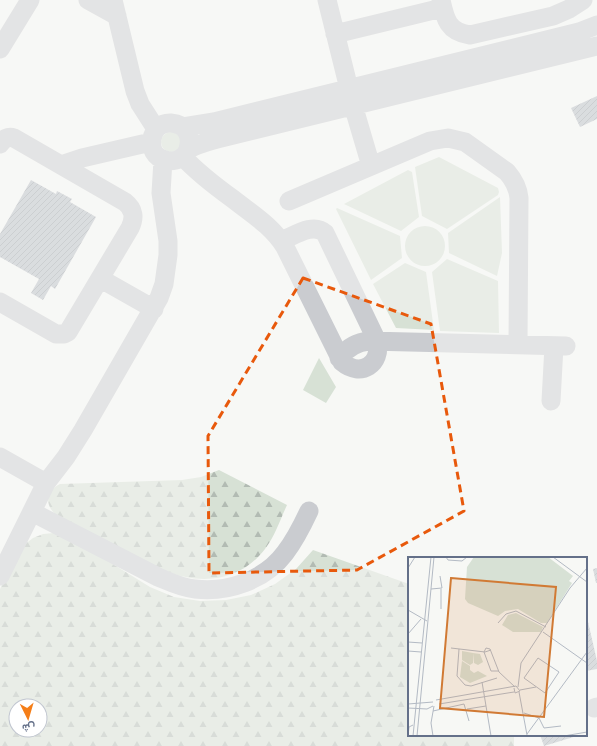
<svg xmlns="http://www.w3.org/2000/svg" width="597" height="746" font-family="Commissioner,Vazirmatn,sans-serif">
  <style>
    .green { fill: #d7e1d5 }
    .forest { fill: url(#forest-firs); fill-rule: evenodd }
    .building { fill: url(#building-hatch) }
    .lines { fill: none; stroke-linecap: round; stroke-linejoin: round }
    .minor { stroke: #caccd0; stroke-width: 19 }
    .marked { fill: none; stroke: #e8590c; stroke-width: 3; stroke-dasharray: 8 5; stroke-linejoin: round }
    .inset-road { fill: none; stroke: #b3bac4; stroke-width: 1 }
    .view { fill: #d17a34; fill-opacity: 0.15; stroke: #d17a34; stroke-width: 2 }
    .inset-edge { fill: none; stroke: #647089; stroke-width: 2 }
  </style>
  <defs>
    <pattern id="forest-firs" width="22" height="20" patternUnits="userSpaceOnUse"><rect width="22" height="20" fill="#d7e1d5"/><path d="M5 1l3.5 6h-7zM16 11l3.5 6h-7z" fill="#b2bbb3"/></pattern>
    <pattern id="building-hatch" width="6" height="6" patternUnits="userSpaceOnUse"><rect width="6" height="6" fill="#b7bcc4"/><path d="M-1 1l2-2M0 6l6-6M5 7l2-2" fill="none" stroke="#989da5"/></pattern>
  </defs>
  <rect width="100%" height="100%" fill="#f7f8f5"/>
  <!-- green -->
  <path class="green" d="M161 142a10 10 0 1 1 20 0a10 10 0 1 1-20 0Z
    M 439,157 L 498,188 L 499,192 L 498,195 L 447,229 L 422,216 L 415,167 Z
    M 408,170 L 412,172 L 419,217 L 401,231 L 344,204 Z
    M 500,197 L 502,253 L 497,276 L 449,253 L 448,233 Z
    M 337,208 L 400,236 L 402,258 L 371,280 L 336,209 Z
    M405 246a20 20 0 1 1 40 0a20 20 0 1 1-40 0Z
    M 447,259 L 498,281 L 499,333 L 440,331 L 432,272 Z
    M 405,263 L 426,272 L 434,330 L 396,328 L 373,284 Z
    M 319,358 L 336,387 L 326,403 L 303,390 Z"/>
  <!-- forest -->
  <path class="forest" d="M 219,470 L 287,505 C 280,520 275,536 265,549 C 240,582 201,585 165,571 L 56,515 C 44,504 46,491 60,484 L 182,480 L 201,477 Z
    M 54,533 L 74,540 L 150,587 L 174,597 L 200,601 L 226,600 L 251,595 L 275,584 L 296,569 L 313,550 L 409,584 L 409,735 L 514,735 L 514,746 L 0,746 L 0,589 L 17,553 L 24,545 L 33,538 L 43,534 ZM 16,706 L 40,706 L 40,730 L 16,730 Z"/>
  <!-- building -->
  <path class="building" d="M 597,96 L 597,119 L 580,127 L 571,108 Z
    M 31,180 L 56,194 L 57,191 L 72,199 L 70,202 L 96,217 L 55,289 L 51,286 L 43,300 L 31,293 L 39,279 L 0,257 L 0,234 Z
    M 597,568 L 597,583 L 596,583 L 593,569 Z
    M 586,613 L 597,661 L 597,669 L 586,671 Z
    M 540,735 L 580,735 L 544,746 Z"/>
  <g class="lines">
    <!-- minor -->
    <path class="minor" d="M 88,0 L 117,16
      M 113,0 L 135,91 L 140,104 L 156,129
      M 327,0 L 353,105 L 371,166
      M 441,0 C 445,19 448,32 470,35 L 553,16 L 569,9 L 583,0
      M 335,34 L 442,8
      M 0,49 L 30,0
      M 183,127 L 214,122 L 579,32 L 597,25
      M 0,144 C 3,139 8,136 14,138 L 125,202 C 134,209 135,218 130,228 L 68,332 L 64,334 L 56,334 L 0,302
      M 188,149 C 192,136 186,124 171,123 C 149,122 144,155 165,160 C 172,162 180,160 185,155 C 186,153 187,151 188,150 C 194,145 210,141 217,139 L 597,46
      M 183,157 C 198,173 215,186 233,199 C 252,214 272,226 285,247 L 342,362 C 361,378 382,364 377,341 L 325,233 C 313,222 294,236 281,241
      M 61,165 L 82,158 L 151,142
      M 289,201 L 430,141 L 448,138 L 465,142 L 507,172 C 514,180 518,188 519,198 L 518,344
      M 101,279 L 154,309
      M 339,358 C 347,348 356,342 369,341 L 566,346
      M 551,401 L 554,346
      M 0,457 L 46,483
      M 32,512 L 158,577 C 170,582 182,588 195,589 C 228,593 265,580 285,553 C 295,540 302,526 309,511
      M 0,576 L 46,483 L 66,457 L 83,430 L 159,298 L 164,284 L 168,255 L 168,241 L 161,193 L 163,160
      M 594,708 L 597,707"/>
  </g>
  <!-- marked area -->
  <path d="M0 0H597V746H0ZM 303,278 L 431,324 L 464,511 L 357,570 L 209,573 L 208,436 Z" fill="#f7f8f5" fill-opacity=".55" fill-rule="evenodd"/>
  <path class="marked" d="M 303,278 L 431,324 L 464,511 L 357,570 L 209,573 L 208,436 Z"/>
  <!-- overview -->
  <g transform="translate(408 557)">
    <rect width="179" height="179" fill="#f7f8f5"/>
    <path d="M 54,94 L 65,96 L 65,106 L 62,108 L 54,103 ZM 65,96 L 72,97 L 75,105 L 70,108 L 66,106 ZM 54,104 L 62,109 L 62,113 L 54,117 L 62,113 L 66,116 L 70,114 L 79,119 L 62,126 L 52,120 Z" fill="#d7e1d5"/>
    <path d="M 66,0 L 140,0 L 165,19 L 161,24 L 164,26 L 139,66 L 133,66 L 110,52 L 97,54 L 90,59 L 60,46 L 57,42 L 59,10 ZM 108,56 L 135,70 L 133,75 L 105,75 L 94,68 L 100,58 Z" fill="#d7e1d5"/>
    <path class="inset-road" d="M 38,0 L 40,3 L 54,4 L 59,0M 145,0 L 179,25M 0,11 L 7,0M 23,32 L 34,31 L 32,19M 33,52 L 33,32M 0,53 L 19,64M 90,66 L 98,57 L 108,54 L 138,70M 135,75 L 179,106M 0,77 L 13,62M 0,85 L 14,86M 43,91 L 77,95 L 83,93M 51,92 L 49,119 L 57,128 L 63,129 L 89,121M 0,94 L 13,95M 130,101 L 151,115 L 137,136 L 116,121 ZM 91,114 L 83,114 L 76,95 L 78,91 L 82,92 L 91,115 L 107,130M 74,125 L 83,179M 110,130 L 113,106 L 162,31 L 179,11M 112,133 L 128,130M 111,135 L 119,178M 28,143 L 108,129 L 112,134 L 107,136 L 106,131M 0,147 L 25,145M 31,147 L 106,135M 0,151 L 19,152 L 25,149M 59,152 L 78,149M 25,154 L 56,147 L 61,164M 116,156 L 131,161 L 136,171 L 153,169M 119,177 L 179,95M 0,179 L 1,170 L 5,168M 5,179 L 23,0M 9,179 L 26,0M 25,179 L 23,166 L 26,149M 156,179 L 179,175"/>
    <path class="view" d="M 43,21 L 148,30 L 136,160 L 32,151 Z"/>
    <rect width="179" height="179" class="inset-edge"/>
  </g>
  <!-- north arrow -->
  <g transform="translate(28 718) rotate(175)"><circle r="19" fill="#ffffff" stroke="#c1c6d0"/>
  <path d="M0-3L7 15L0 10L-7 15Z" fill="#f57e18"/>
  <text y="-6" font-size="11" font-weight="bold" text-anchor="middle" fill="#647089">ش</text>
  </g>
</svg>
